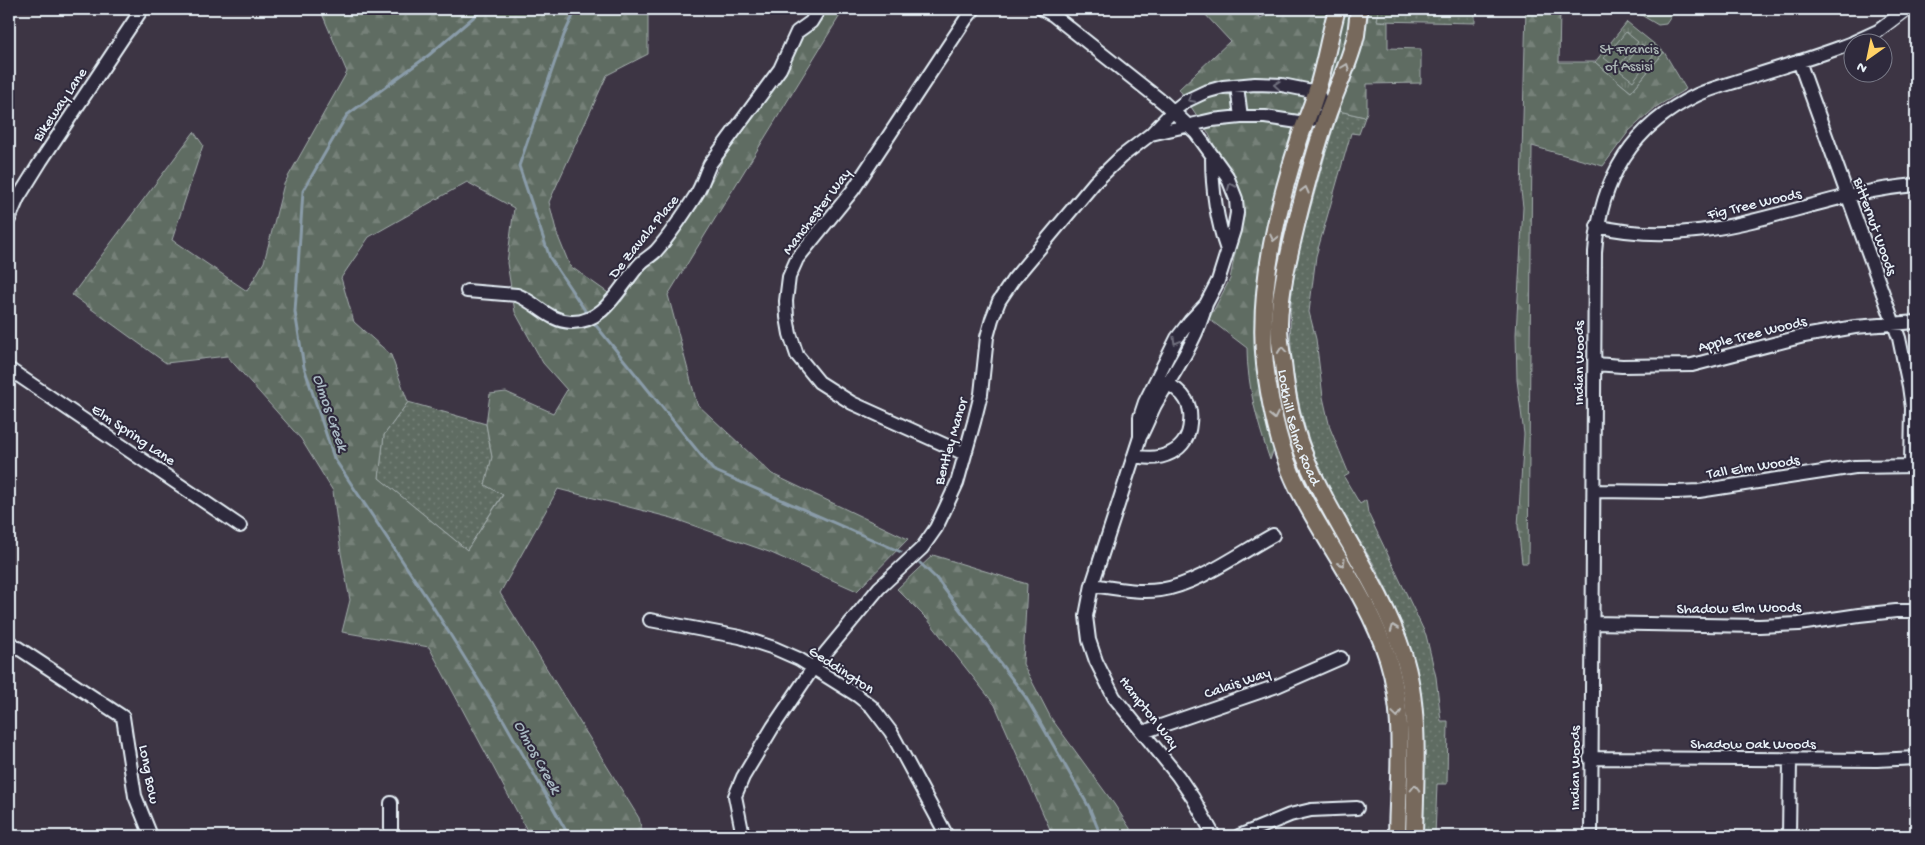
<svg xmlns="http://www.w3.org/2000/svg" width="1925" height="845" font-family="'Gochi Hand',sans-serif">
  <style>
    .grass { fill: url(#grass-dots); stroke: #a4aead }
    .forest { fill: url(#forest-firs); stroke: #a4aead; fill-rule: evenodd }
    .park { fill: url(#park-tufts); stroke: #a4aead }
    .pitch { fill: #5f6c62; stroke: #a4aead }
    .water { fill: url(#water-ripples); stroke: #8a9ca9 }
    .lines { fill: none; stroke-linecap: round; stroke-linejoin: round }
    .stream { stroke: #8a9ca9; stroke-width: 3 }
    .minor-casing { stroke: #e8f1f8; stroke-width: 16 }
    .major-casing { stroke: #e8f1f8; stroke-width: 20 }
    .minor { stroke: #2f2a3d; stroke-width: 12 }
    .major { stroke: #77695c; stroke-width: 16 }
    .oneway { stroke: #bbbbba }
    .oneway2 { stroke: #70707e }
    .labels { text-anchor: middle; stroke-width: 4; stroke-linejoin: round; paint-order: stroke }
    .park-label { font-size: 15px; fill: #aab5b4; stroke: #2f2a3d }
    .street-label { font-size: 15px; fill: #e8f1f8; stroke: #2f2a3d }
    .water-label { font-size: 16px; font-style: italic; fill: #a9b9c3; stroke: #2f2a3d }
  </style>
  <defs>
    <pattern id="grass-dots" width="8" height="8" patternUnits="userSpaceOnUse" patternTransform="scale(1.25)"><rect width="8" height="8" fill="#5f6c62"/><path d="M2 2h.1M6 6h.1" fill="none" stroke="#768179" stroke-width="1.8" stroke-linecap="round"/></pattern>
    <pattern id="forest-firs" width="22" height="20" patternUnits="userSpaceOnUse" patternTransform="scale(1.25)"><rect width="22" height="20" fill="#5f6c62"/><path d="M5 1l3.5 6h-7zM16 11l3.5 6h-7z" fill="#768179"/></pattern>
    <pattern id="park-tufts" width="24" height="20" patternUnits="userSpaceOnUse" patternTransform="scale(1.25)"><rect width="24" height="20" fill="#5f6c62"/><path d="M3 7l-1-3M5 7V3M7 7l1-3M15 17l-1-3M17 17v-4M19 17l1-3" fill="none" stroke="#768179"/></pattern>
    <pattern id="water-ripples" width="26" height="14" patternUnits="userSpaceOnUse" patternTransform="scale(1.25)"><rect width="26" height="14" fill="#4b6474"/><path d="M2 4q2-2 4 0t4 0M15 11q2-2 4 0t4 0" fill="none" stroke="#657b89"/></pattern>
  </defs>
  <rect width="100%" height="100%" fill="#3d3544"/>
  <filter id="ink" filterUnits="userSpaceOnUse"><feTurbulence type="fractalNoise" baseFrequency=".02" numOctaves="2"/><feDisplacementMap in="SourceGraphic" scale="10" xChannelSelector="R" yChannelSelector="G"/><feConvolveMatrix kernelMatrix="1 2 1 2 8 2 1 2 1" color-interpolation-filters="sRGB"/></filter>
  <g filter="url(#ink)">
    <!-- grass -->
    <path class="grass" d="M 1378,9 L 1475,9 L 1475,23 L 1377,21 Z
      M 1339,111 L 1365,117 L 1359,134 L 1351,133 L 1316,256 L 1309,312 L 1316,339 L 1323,397 L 1330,428 L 1349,474 L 1344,477 L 1360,504 L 1366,500 L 1368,513 L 1426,635 L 1436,677 L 1441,721 L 1448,721 L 1447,784 L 1437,784 L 1435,836 L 1423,836 C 1423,780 1430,716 1414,662 C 1405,628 1390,594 1373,563 C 1357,536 1338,509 1325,481 C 1293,410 1281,330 1298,254 C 1302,234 1309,215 1314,195 C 1322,167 1329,139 1339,111 Z
      M 408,402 L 486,424 L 492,457 L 485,485 L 503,494 L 467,550 L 379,478 L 384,435 Z"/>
    <!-- forest -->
    <path class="forest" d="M 320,9 L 648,9 L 648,54 L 607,75 L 549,202 L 557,234 L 570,266 L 621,302 L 643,272 L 685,220 L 712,180 L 726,154 L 755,116 L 790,65 L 799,38 L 811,28 L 825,9 L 844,9 L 668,295 L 697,404 L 772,474 L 908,539 L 857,591 L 769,552 L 672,518 L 558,489 L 500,593 L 639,818 L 643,836 L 530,836 L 429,647 L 342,632 L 350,600 L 341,553 L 333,491 L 301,439 L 227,356 L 166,363 L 72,295 L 194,132 L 203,145 L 172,240 L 247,291 L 264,262 L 284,184 L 347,72 ZM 467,182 L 514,208 L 507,263 L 515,312 L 543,363 L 567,390 L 553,413 L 506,392 L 490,394 L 486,424 L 492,457 L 485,485 L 503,495 L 467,550 L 379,478 L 384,435 L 408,402 L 391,355 L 354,322 L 341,278 L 369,237 Z
      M 1197,9 L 1257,9 L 1260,18 L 1281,9 L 1378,9 L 1377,21 L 1388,22 L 1388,48 L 1421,49 L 1421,83 L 1367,84 L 1367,112 L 1365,117 L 1339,111 L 1296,134 L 1265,257 L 1276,443 L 1270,460 C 1258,425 1247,386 1247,348 L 1209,319 L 1230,279 L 1244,207 L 1239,187 L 1219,156 L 1208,132 L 1179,89 L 1230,41 L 1203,12 Z
      M 1526,9 L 1560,9 L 1559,62 L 1595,62 L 1631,92 L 1664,52 L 1686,89 L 1656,107 L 1629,131 L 1603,166 L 1532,146 L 1528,563 L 1522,563 L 1518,526 L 1524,434 L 1517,380 L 1516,334 L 1523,207 L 1521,191 Z
      M 933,555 L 1027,584 L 1023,664 L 1051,718 L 1114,804 L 1135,836 L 1053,836 L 995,705 L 928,620 L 897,589 Z"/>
    <!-- park -->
    <path class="park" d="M 1627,22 L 1664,52 L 1631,92 L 1595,62 Z"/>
    <!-- pitch -->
    <path class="pitch" d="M 1631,9 L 1676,9 L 1666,24 L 1658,25 Z
      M 1626,32 L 1638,42 L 1617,68 L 1604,58 Z
      M 1642,44 L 1654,54 L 1633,81 L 1620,71 Z"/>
    <!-- water -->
    <path class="water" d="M 1401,9 L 1465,9 L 1465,13 L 1401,14 Z"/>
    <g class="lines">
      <!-- stream -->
      <path class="stream" d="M 483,9 L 429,55 L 347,115 L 303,191 L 295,312 L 304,367 L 334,458 L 433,607 L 504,721 L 569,836
        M 576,9 L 564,35 L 519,166 L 550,258 L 586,312
        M 594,323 L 713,470 L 901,552
        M 920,563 L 936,578 L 1025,696 L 1089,807 L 1101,836"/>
      <defs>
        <path id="minor" d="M 1042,9 L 1053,15 L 1164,103 L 1196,133 L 1227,176 L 1236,199 L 1237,213 L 1234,230 L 1218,281 L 1206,304 L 1190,321 L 1177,338 L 1145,402 L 1140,417 L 1140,436
          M 1854,42 L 1878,31 L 1907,9
          M 1799,61 L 1899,338 L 1909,386 L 1912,408 L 1911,465
          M 1237,86 L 1241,117
          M 1212,156 C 1212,188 1216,219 1227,250
          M 9,219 L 18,198 L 41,161 L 142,9
          M 1597,226 C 1713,254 1805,194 1916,185
          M 467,291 L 517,295 C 536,302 548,321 571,322 C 606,323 620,285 641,263 C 645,259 651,256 656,251 C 671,234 684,214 696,195 C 702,186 705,174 710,164 L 780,69 L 797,32 L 811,22 L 819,9
          M 1206,304 C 1197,341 1174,372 1155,405 C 1150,415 1146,426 1140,437 L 1092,585 L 1086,616 L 1089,640 L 1096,661 L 1114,697 L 1178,776 L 1193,798 L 1214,836
          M 1595,364 L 1622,366 L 1692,365 L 1804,336 L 1855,327 L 1916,322
          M 9,369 L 240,526
          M 965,454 L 852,403 L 819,382 L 797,355 L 790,334 L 787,317 L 786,301 L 789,277 L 797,259 L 853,190 L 966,19 L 974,9
          M 1135,456 C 1161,462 1188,452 1190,423 C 1191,415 1190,407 1186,400 C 1181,391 1171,385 1162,380
          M 1594,491 L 1676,492 L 1699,491 L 1855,467 L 1916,466
          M 1092,585 C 1114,588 1137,593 1160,590 C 1197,585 1240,553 1273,535
          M 650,620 L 740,637 L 774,648 L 799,659 L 858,696 L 872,707 L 891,732 L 947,836
          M 1592,623 L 1759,626 L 1799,624 L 1859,615 L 1896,611 L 1916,611
          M 9,642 L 123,717 L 135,796 L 151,836
          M 1143,732 L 1277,686 L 1341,658
          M 1590,758 L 1877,760 L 1916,758
          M 391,836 L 391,803
          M 743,836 L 735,796 L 743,777 L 773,727 L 813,668 L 879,588 L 922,548 L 936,528 L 945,509 L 957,483 L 974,422 L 981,394 L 987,337 L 992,319 L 999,301 L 1013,280 L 1095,182 L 1121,157 L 1151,134 L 1172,112 L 1186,101 L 1205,92 L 1223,87 L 1255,84 L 1282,85 L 1317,92 L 1328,113 L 1305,123 L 1265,117 L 1241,117 L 1212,120 L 1151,134
          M 1239,836 L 1290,815 L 1311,810 L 1357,808
          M 1591,836 L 1595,252 C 1600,180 1631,126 1697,95 C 1712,88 1729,84 1744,79 C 1780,67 1817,57 1852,43
          M 1789,836 L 1790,759"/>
        <g id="major">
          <path d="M 1337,9 C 1329,37 1325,66 1316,93 C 1312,107 1306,120 1301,134 C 1278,204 1257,291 1265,364 C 1270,405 1279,449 1297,486 C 1326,544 1368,596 1388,659 C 1406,716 1398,778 1397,836"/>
          <path id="s1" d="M 1359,9 C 1358,17 1357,26 1356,35 C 1350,62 1337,87 1328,113 C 1316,148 1306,185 1297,221 C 1289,255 1280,290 1279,324 C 1279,337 1281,351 1283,363 C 1286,393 1292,424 1303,452 C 1331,522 1380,582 1403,654 C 1421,708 1415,780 1414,836"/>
        </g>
      </defs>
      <!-- minor casing -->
      <use href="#minor" class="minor-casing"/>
      <!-- major casing -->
      <use href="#major" class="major-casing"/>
      <!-- minor -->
      <use href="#minor" class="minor"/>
      <!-- major -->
      <use href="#major" class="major"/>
    </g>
    <!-- one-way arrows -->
    <defs><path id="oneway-chevron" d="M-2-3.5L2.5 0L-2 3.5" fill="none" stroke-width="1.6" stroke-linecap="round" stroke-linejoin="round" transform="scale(1.25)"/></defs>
    <g class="oneway">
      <use href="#oneway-chevron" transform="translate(1346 67) rotate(-69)"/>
      <use href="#oneway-chevron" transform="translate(1305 190) rotate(-76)"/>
      <use href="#oneway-chevron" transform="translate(1274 238) rotate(103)"/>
      <use href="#oneway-chevron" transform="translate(1282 350) rotate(-95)"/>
      <use href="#oneway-chevron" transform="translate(1274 416) rotate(78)"/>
      <use href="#oneway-chevron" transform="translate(1342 563) rotate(60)"/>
      <use href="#oneway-chevron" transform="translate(1394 628) rotate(-111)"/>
      <use href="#oneway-chevron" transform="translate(1397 714) rotate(82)"/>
      <use href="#oneway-chevron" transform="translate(1415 788) rotate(-90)"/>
    </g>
    <g class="oneway2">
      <use href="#oneway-chevron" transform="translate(1277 85) rotate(-176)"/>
      <use href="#oneway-chevron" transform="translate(1191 99) rotate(152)"/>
      <use href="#oneway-chevron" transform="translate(1231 186) rotate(-112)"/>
      <use href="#oneway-chevron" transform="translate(1176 341) rotate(119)"/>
    </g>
  </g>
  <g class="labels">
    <!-- park labels -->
    <g class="park-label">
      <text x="1629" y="53">St Francis<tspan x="1629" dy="17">of Assisi</tspan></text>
    </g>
    <!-- street labels -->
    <g class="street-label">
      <text transform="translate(59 104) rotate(-56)" y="5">Bikeway Lane</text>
      <text transform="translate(1754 203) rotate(-13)" y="5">Fig Tree Woods</text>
      <text transform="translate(816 211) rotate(-53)" y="5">Manchester Way</text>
      <text transform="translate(1876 226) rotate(70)" y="5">Bitternut Woods</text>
      <text transform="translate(643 236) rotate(-51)" y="5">De Zavala Place</text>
      <text transform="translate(1752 333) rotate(-14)" y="5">Apple Tree Woods</text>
      <text transform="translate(1578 363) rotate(-90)" y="5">Indian Woods</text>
      <text dy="5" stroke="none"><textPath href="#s1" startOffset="432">Lockhill Selma Road</textPath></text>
      <text transform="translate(134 434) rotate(34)" y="5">Elm Spring Lane</text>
      <text transform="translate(950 441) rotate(-74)" y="5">Bentley Manor</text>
      <text transform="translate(1753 466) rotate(-9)" y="5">Tall Elm Woods</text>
      <text transform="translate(1739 607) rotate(-1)" y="5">Shadow Elm Woods</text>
      <text transform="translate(842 669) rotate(33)" y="5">Geddington</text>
      <text transform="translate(1237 682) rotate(-19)" y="5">Calais Way</text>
      <text transform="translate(1150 712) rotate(52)" y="5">Hampton Way</text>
      <text x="1753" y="748">Shadow Oak Woods</text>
      <text transform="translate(1574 768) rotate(-90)" y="5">Indian Woods</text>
      <text transform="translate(150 774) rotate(79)" y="5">Long Bow</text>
    </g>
    <!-- water labels -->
    <g class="water-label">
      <text transform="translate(332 412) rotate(71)" y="6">Olmos Creek</text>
      <text transform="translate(539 756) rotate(61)" y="6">Olmos Creek</text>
    </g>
  </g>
  <!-- margin -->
  <rect width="1925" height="845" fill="none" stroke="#2f2a3d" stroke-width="30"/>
  <rect x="15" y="15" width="1895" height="815" fill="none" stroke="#e8f1f8" stroke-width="2" filter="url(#ink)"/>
  <!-- north arrow -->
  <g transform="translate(1868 58) rotate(213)"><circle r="24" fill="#2f2a3d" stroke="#797a88"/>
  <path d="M0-4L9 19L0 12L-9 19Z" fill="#ffd166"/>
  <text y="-8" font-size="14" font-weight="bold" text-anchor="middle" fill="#e8f1f8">N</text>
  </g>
</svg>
